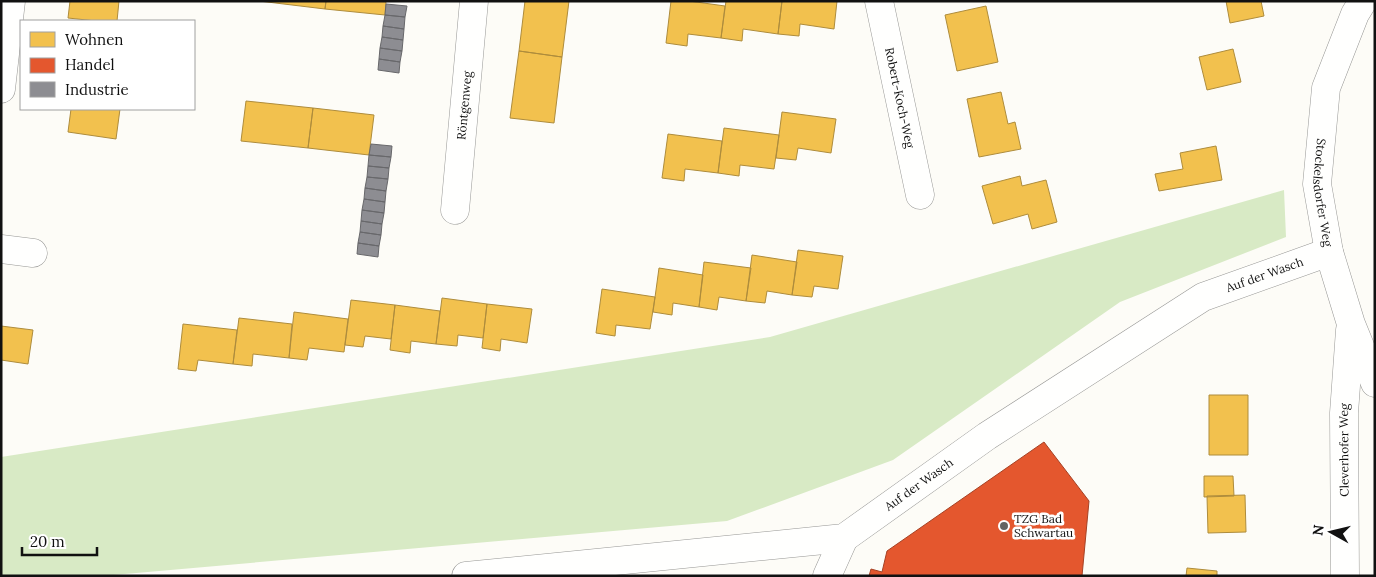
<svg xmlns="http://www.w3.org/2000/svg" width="1376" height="577" font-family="Lora,serif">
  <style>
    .forest { fill: #d8eac5 }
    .homes { fill: #f2c14e; stroke: #ae8c3c }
    .shops { fill: #e4572e; stroke: #a54225 }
    .industry { fill: #8d8d92; stroke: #68686b }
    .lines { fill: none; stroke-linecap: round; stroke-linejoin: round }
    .minor-casing { stroke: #979795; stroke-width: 29 }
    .minor { stroke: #fffffe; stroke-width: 28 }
    .poi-dot { fill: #646362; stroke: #fff; stroke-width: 2 }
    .labels { text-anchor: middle; stroke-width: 5; stroke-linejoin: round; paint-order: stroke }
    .street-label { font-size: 12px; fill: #111; stroke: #fff }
    .poi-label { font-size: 12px; fill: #111; stroke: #fff; text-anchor: start }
  </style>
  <rect width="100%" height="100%" fill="#fdfcf7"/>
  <!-- forest -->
  <path class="forest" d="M 1284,190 L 1286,237 L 1120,302 L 893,460 L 727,521 L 102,576 L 1,576 L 1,457 L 770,337 Z"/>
  <!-- homes -->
  <path class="homes" d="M 70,1 L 119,1 L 117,21 L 96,21 L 68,18 Z
    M 259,1 L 326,1 L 325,9 Z
    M 326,1 L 386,1 L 385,15 L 325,9 Z
    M 525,1 L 569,1 L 562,57 L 519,51 Z
    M 671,1 L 689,1 L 725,6 L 721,38 L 688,34 L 687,46 L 666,43 Z
    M 726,1 L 782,1 L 778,34 L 743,29 L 742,41 L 721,38 Z
    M 782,1 L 837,1 L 834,29 L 800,24 L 799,36 L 778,34 Z
    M 1226,1 L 1261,1 L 1264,16 L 1230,23 Z
    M 986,6 L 998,62 L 957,71 L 945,15 Z
    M 1233,49 L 1241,82 L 1207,90 L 1199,57 Z
    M 519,51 L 562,57 L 554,123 L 510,118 Z
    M 1001,92 L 1008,124 L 1015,122 L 1021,149 L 979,157 L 967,99 Z
    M 246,101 L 313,108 L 308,148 L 241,141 Z
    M 313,108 L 374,115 L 369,155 L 308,148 Z
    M 71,109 L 120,109 L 116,139 L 68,132 Z
    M 782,112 L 836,119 L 831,153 L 798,148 L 796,160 L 776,158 Z
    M 724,128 L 779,135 L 774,169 L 740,165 L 739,176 L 718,173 Z
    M 668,134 L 722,141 L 718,173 L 685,169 L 684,181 L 662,178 Z
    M 1216,146 L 1222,180 L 1159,191 L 1155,174 L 1183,169 L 1180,153 Z
    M 1020,176 L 1022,186 L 1046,180 L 1057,222 L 1032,229 L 1028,214 L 993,224 L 982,186 Z
    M 798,250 L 843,256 L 838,289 L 814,286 L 812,297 L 792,295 Z
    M 752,255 L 797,262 L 792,295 L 767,291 L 765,303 L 746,301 Z
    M 704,262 L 751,268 L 746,301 L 719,297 L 717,310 L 699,307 Z
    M 659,268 L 703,275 L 699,307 L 673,303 L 672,315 L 653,312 Z
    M 602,289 L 655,297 L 650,329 L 616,325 L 615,336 L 596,333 Z
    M 442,298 L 487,304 L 483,338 L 458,335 L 457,346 L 436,344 Z
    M 351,300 L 395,305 L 391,339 L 365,336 L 363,347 L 345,345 Z
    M 487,304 L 532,309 L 527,343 L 501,339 L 500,351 L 482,348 Z
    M 395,305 L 440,311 L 436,344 L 411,341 L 410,353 L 390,350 Z
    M 294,312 L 348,319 L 344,352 L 309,348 L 307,360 L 289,358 Z
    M 239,318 L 292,324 L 289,358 L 253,354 L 252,366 L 233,364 Z
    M 183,324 L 237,330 L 233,364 L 198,360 L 196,371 L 178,369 Z
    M 1,326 L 33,330 L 28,364 L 1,360 Z
    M 1209,395 L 1248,395 L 1248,455 L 1209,455 Z
    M 1204,476 L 1233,476 L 1234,496 L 1204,497 Z
    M 1245,495 L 1246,532 L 1208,533 L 1207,496 Z
    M 1187,568 L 1217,571 L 1217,576 L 1186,576 Z"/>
  <!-- shops -->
  <path class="shops" d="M 1044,442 L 1089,501 L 1082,576 L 869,576 L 871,569 L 882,572 L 887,551 Z"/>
  <!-- industry -->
  <path class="industry" d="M 386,4 L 407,6 L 405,17 L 385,15 Z
    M 385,15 L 405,17 L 404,29 L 383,26 Z
    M 383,26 L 404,29 L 403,40 L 382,37 Z
    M 382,37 L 403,40 L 402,51 L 380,48 Z
    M 380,48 L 402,51 L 400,62 L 379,59 Z
    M 379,59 L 400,62 L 399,73 L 378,70 Z
    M 371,144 L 392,146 L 391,157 L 369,155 Z
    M 369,155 L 391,157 L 389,168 L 368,166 Z
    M 368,166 L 389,168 L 388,179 L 367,177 Z
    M 367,177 L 388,179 L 386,191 L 365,188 Z
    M 365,188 L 386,191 L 385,202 L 364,199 Z
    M 364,199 L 385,202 L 384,213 L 362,210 Z
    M 362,210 L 384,213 L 382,224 L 361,221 Z
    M 361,221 L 382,224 L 381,235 L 360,232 Z
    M 360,232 L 381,235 L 379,246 L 358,243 Z
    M 358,243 L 379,246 L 378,257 L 357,254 Z"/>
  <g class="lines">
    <defs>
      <g id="minor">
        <path id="s1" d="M 879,1 L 920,195"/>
        <path id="s2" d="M 1363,1 L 1355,14 L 1326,88 L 1317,184 L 1329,252 L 1351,324 L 1375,383"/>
        <path d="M 1,89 L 11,1"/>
        <path id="s3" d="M 455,210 L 474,1"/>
        <path d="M 1,249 L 33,253"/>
        <path id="s4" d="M 466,576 L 844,538 L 987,436 L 1203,297 L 1329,252"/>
        <path d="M 827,576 L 844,538"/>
        <path id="s5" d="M 1345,576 L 1344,413 L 1350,330"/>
      </g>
    </defs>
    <!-- minor casing -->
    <use href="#minor" class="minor-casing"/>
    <!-- minor -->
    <use href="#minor" class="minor"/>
  </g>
  <!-- markers -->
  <circle class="poi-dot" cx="1004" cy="526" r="5"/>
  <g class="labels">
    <!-- street labels -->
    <g class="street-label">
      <text dy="4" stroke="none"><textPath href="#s1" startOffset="99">Robert-Koch-Weg</textPath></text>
      <text dy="4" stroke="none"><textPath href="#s3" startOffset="105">Röntgenweg</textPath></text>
      <text dy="4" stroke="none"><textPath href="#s2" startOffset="200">Stockelsdorfer Weg</textPath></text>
      <text dy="4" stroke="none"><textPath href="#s4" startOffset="878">Auf der Wasch</textPath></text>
      <text dy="4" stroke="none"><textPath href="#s5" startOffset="126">Cleverhofer Weg</textPath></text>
      <text dy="4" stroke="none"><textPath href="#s4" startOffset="472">Auf der Wasch</textPath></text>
    </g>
    <!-- poi labels -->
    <g class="poi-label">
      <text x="1014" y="523">TZG Bad<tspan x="1014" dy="14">Schwartau</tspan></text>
    </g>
  </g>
  <!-- border -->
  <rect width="1376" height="577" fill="none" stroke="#111111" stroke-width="5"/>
  <!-- legend -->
  <rect x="20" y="20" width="175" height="90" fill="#ffffff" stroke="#a0a0a0"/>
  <rect x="30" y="32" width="25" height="15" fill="#f2c14e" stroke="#a0a0a0"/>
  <text x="65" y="45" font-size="15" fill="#111111">Wohnen</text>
  <rect x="30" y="58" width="25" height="15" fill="#e4572e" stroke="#a0a0a0"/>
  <text x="65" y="70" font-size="15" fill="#111111">Handel</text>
  <rect x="30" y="82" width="25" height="15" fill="#8d8d92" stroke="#a0a0a0"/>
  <text x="65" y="95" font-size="15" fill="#111111">Industrie</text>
  <!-- north arrow -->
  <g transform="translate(1331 532) rotate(278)" stroke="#ffffff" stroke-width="4" paint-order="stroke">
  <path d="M0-4L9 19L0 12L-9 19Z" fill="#111111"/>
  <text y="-8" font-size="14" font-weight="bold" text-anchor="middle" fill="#111111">N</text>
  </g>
  <!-- scale -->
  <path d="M22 547v8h75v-8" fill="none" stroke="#111111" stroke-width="2.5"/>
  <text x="30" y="547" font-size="15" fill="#111111" stroke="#ffffff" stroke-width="4" paint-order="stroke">20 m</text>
</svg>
